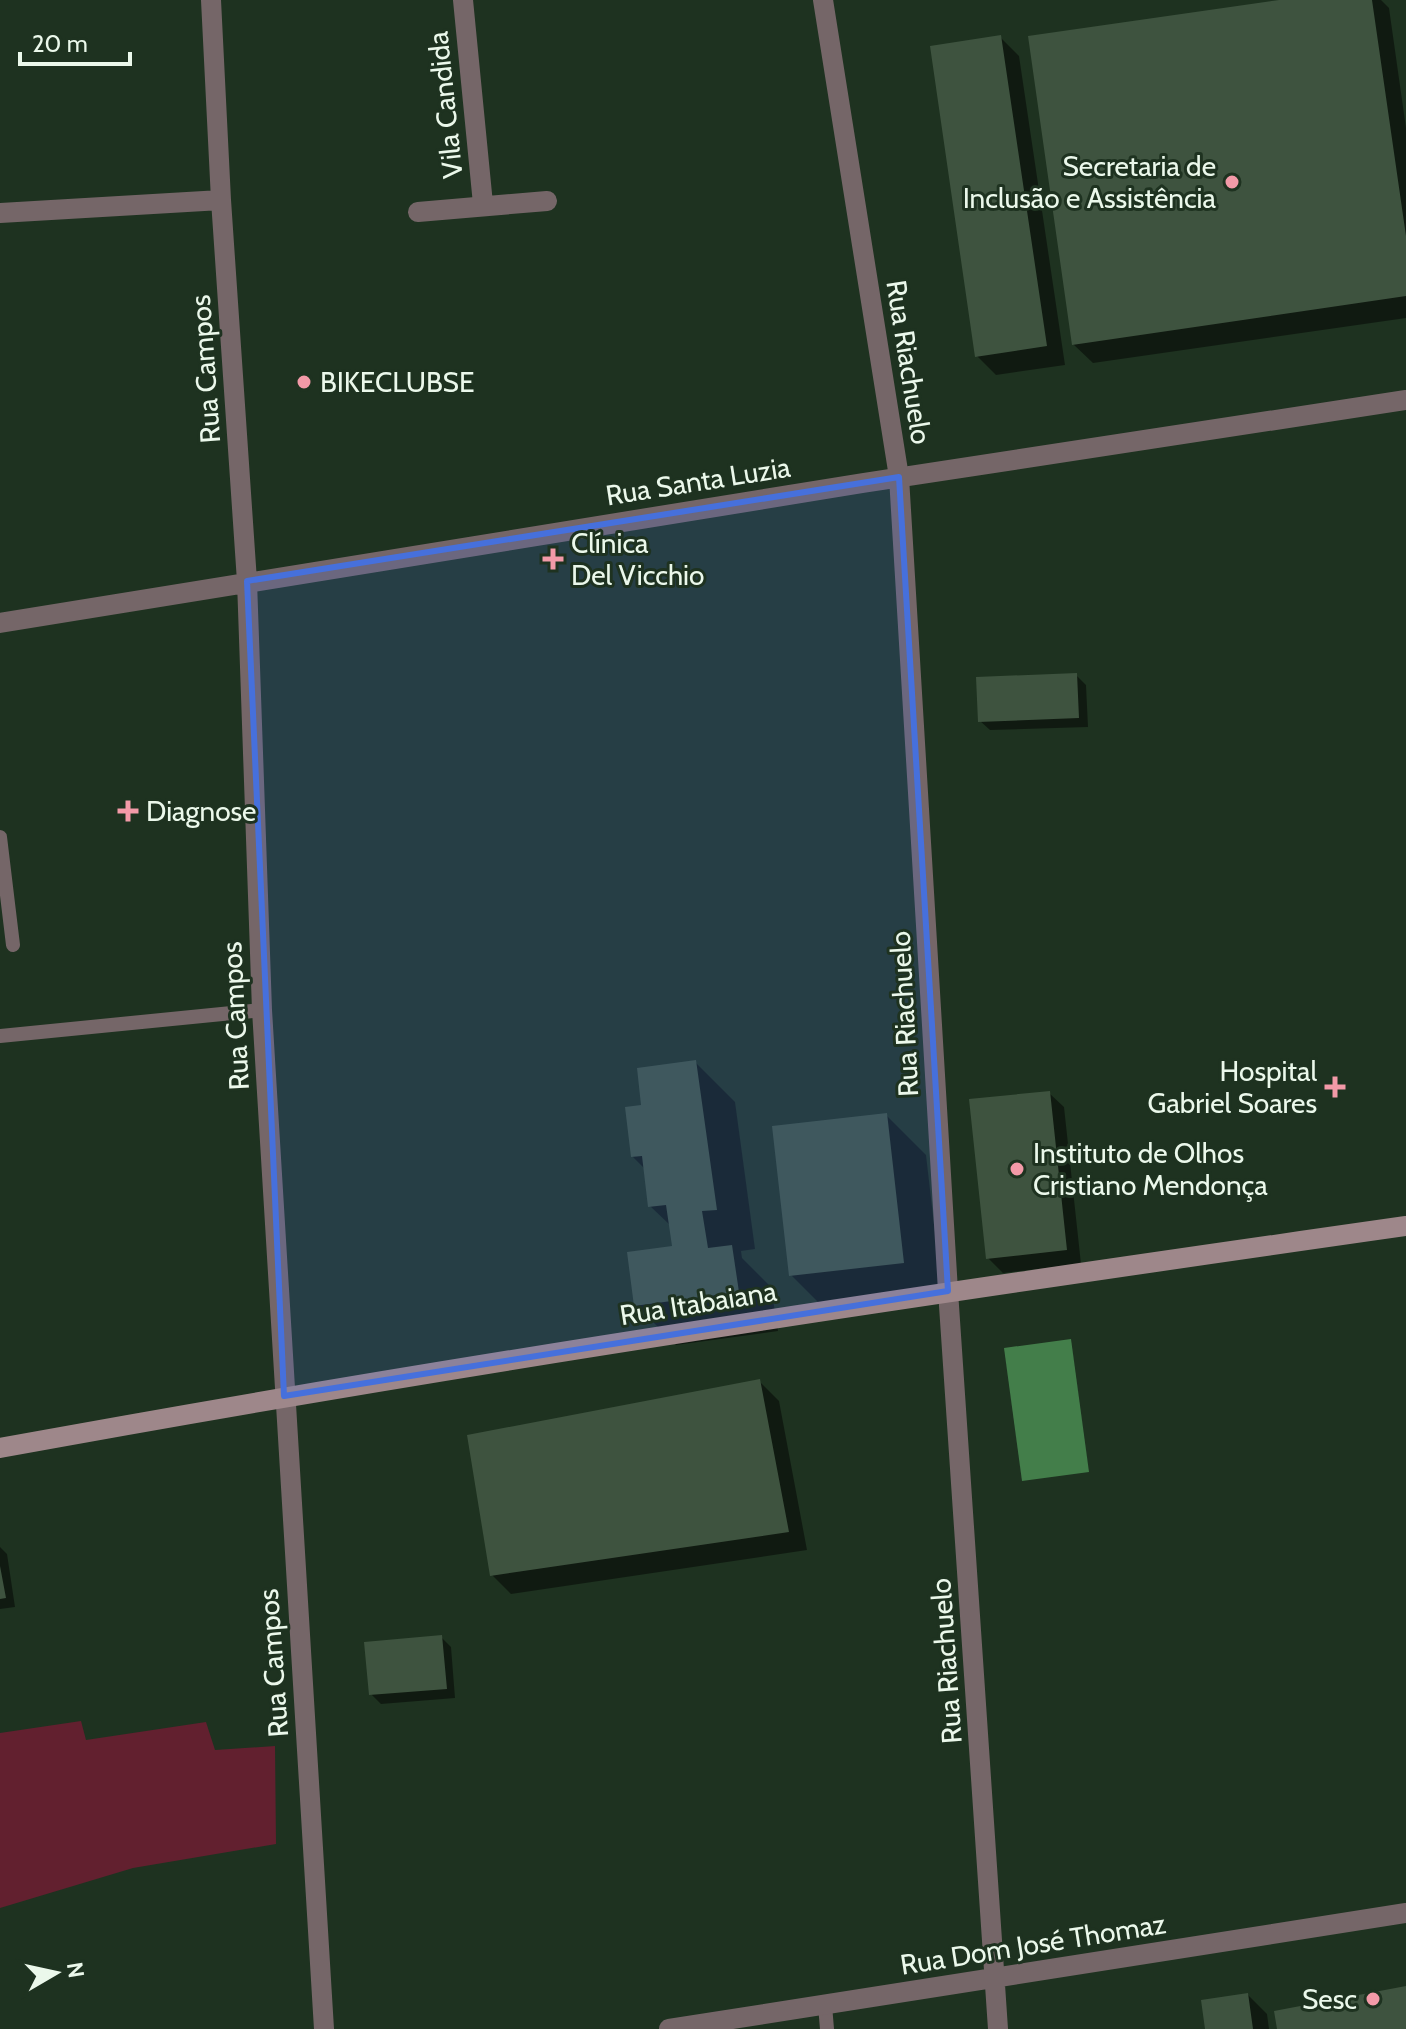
<svg xmlns="http://www.w3.org/2000/svg" width="1406" height="2029" font-family="Cabin,sans-serif">
  <style>
    .green { fill: #62202f }
    .water { fill: #437e4a }
    .shadow { fill: #0007 }
    .building { fill: #3e533f }
    .lines { fill: none; stroke-linecap: round; stroke-linejoin: round }
    .service { stroke: #756668; stroke-width: 14 }
    .minor { stroke: #756668; stroke-width: 20 }
    .secondary { stroke: #9e878a; stroke-width: 20 }
    .marked { fill: #4670dc; fill-opacity: 0.2; stroke: #4670dc; stroke-width: 6; stroke-linejoin: round }
    .poi-dot { fill: #f39aa8; stroke: #1e3220; stroke-width: 3 }
    .labels { text-anchor: middle; stroke-width: 6; stroke-linejoin: round; paint-order: stroke }
    .street-label { font-size: 28px; fill: #ebf8eb; stroke: #1e3220 }
    .poi-label { font-size: 28px; fill: #ebf8eb; stroke: #1e3220; text-anchor: start }
  </style>
  <rect width="100%" height="100%" fill="#1e3220"/>
  <!-- green -->
  <path class="green" d="M 81,1721 L 86,1740 L 206,1722 L 215,1750 L 275,1746 L 276,1844 L 133,1868 L 0,1908 L 0,1733 Z"/>
  <!-- water -->
  <path class="water" d="M 1071,1339 L 1089,1472 L 1022,1481 L 1004,1348 Z"/>
  <!-- shadow -->
  <path class="shadow" d="M 1293,0 L 1381,0 L 1389,8 L 1406,128 L 1406,318 L 1093,363 L 1073,344 Z
    M 1000,37 L 1019,56 L 1065,365 L 996,375 L 977,356 Z
    M 1076,675 L 1086,685 L 1088,727 L 990,730 L 980,721 Z
    M 695,1062 L 735,1102 L 755,1249 L 741,1251 L 742,1258 L 771,1287 L 778,1331 L 676,1345 L 636,1305 L 674,1248 L 671,1226 L 650,1206 L 645,1169 L 633,1157 L 644,1106 Z
    M 1049,1093 L 1064,1107 L 1081,1264 L 1003,1273 L 988,1258 Z
    M 886,1115 L 926,1155 L 943,1302 L 831,1315 L 791,1275 Z
    M 759,1381 L 779,1401 L 807,1550 L 511,1594 L 492,1575 Z
    M 0,1547 L 7,1554 L 15,1607 L 0,1609 Z
    M 441,1637 L 451,1647 L 455,1698 L 381,1704 L 371,1694 Z
    M 1248,1995 L 1267,2014 L 1269,2029 L 1207,2029 Z"/>
  <!-- building -->
  <path class="building" d="M 1279,0 L 1372,0 L 1406,236 L 1406,296 L 1072,345 L 1028,36 Z
    M 1001,35 L 1047,346 L 975,357 L 930,46 Z
    M 1077,673 L 1079,718 L 978,722 L 976,677 Z
    M 696,1060 L 717,1210 L 702,1211 L 708,1248 L 732,1245 L 739,1292 L 634,1306 L 627,1252 L 672,1246 L 666,1205 L 648,1207 L 642,1156 L 631,1157 L 625,1107 L 641,1105 L 637,1068 Z
    M 1050,1091 L 1067,1250 L 986,1259 L 969,1099 Z
    M 887,1113 L 904,1263 L 789,1276 L 772,1126 Z
    M 760,1379 L 789,1532 L 490,1576 L 467,1435 Z
    M 0,1566 L 6,1598 L 0,1599 Z
    M 442,1635 L 447,1689 L 369,1695 L 364,1642 Z
    M 1406,1986 L 1406,2029 L 1277,2029 L 1274,2011 Z
    M 1248,1993 L 1253,2029 L 1205,2029 L 1201,2000 Z"/>
  <g class="lines">
    <!-- service -->
    <path class="service" d="M 0,837 L 13,945
      M 0,1036 L 262,1010
      M 825,2005 L 827,2029"/>
    <!-- minor -->
    <path class="minor" d="M 211,0 L 221,200 L 247,581 L 262,1010 L 324,2029
      M 463,0 L 483,204
      M 823,0 L 899,477 L 948,1291 L 998,2029
      M 418,212 L 547,201
      M 0,213 L 221,200
      M 0,623 L 863,483 L 1406,400
      M 669,2029 L 1406,1913"/>
    <!-- secondary -->
    <path class="secondary" d="M 0,1448 C 467,1362 936,1293 1406,1226"/>
  </g>
  <!-- marked area -->
  <path class="marked" d="M 899,477 L 948,1291 L 284,1396 L 247,581 Z"/>
  <!-- markers -->
  <g class="poi-dot">
    <circle cx="1232" cy="182" r="8"/>
    <circle cx="304" cy="382" r="8"/>
    <path d="M549 547h8v8h8v8h-8v8h-8v-8h-8v-8h8z"/>
    <path d="M124 799h8v8h8v8h-8v8h-8v-8h-8v-8h8z"/>
    <path d="M1331 1075h8v8h8v8h-8v8h-8v-8h-8v-8h8z"/>
    <circle cx="1017" cy="1169" r="8"/>
    <circle cx="1373" cy="1999" r="8"/>
  </g>
  <g class="labels">
    <!-- street labels -->
    <g class="street-label">
      <text transform="translate(445 105) rotate(-96)" y="10">Vila Candida</text>
      <text transform="translate(909 362) rotate(81)" y="10">Rua Riachuelo</text>
      <text transform="translate(205 369) rotate(-94)" y="10">Rua Campos</text>
      <text transform="translate(698 481) rotate(-9)" y="10">Rua Santa Luzia</text>
      <text transform="translate(904 1014) rotate(-93)" y="10">Rua Riachuelo</text>
      <text transform="translate(235 1016) rotate(-93)" y="10">Rua Campos</text>
      <text transform="translate(698 1303) rotate(-9)" y="10">Rua Itabaiana</text>
      <text transform="translate(946 1661) rotate(-94)" y="10">Rua Riachuelo</text>
      <text transform="translate(273 1663) rotate(-94)" y="10">Rua Campos</text>
      <text transform="translate(1033 1944) rotate(-9)" y="10">Rua Dom José Thomaz</text>
    </g>
    <!-- poi labels -->
    <g class="poi-label">
      <text x="1216" y="176" text-anchor="end">Secretaria de<tspan x="1216" dy="32">Inclusão e Assistência</tspan></text>
      <text x="320" y="392">BIKECLUBSE</text>
      <text x="571" y="553">Clínica<tspan x="571" dy="32">Del Vicchio</tspan></text>
      <text x="146" y="821">Diagnose</text>
      <text x="1317" y="1081" text-anchor="end">Hospital<tspan x="1317" dy="32">Gabriel Soares</tspan></text>
      <text x="1033" y="1163">Instituto de Olhos<tspan x="1033" dy="32">Cristiano Mendonça</tspan></text>
      <text x="1357" y="2009" text-anchor="end">Sesc</text>
    </g>
  </g>
  <!-- north arrow -->
  <g transform="translate(56 1973) rotate(81)" stroke="#1e3220" stroke-width="6" paint-order="stroke">
  <path d="M0-6L14 30L0 20L-14 30Z" fill="#ebf8eb"/>
  <text y="-12" font-size="22" font-weight="bold" text-anchor="middle" fill="#ebf8eb">N</text>
  </g>
  <!-- scale -->
  <path d="M20 52v12h110v-12" fill="none" stroke="#ebf8eb" stroke-width="4"/>
  <text x="32" y="52" font-size="24" fill="#ebf8eb" stroke="#1e3220" stroke-width="6" paint-order="stroke">20 m</text>
</svg>
